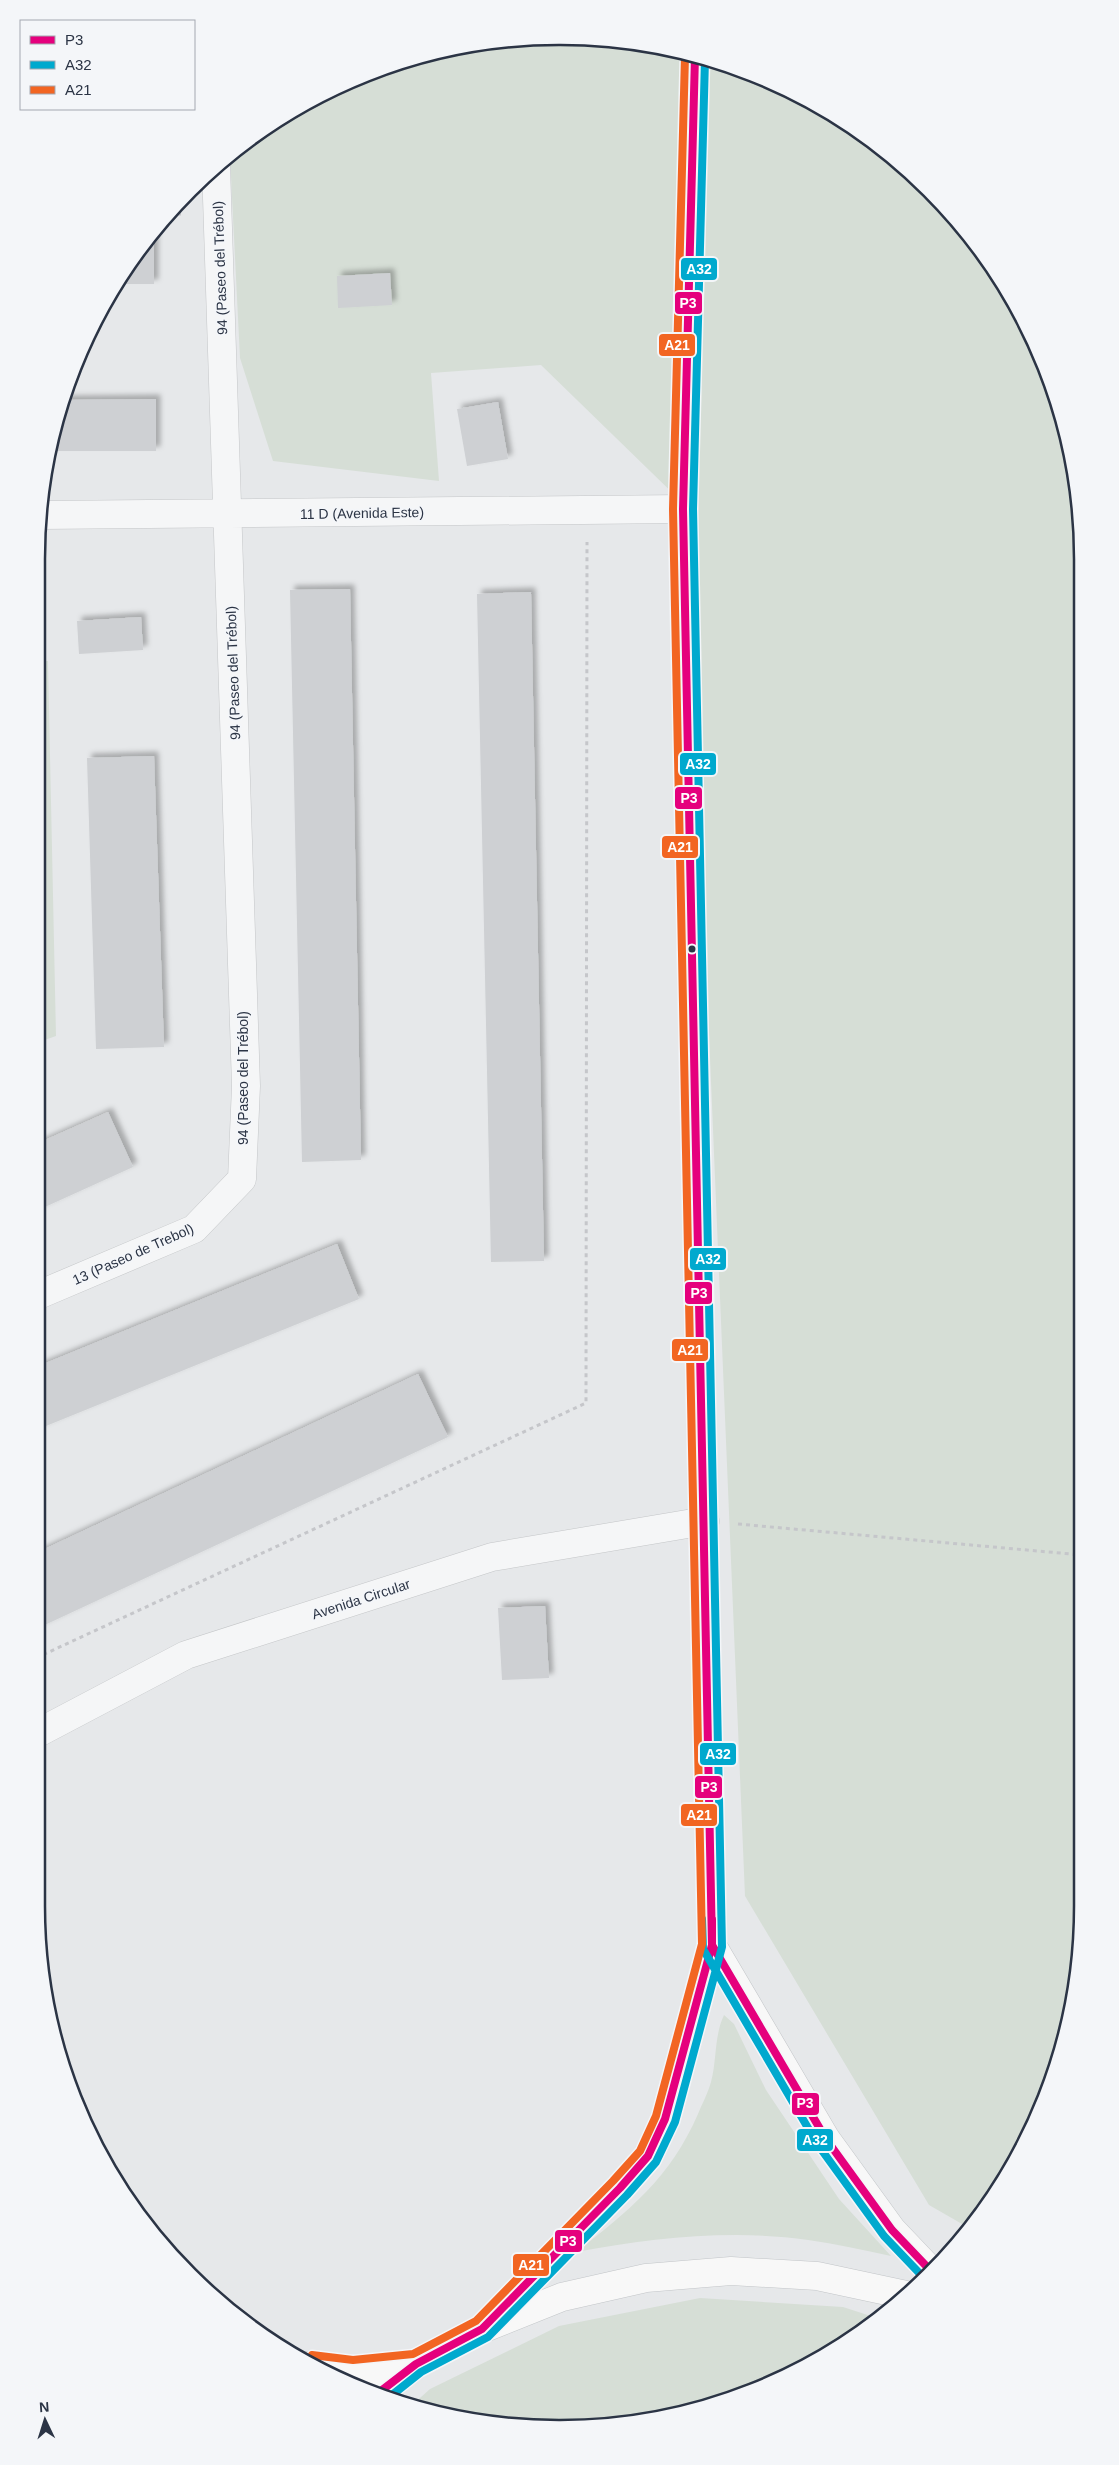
<svg xmlns="http://www.w3.org/2000/svg" width="1119" height="2465" font-family="Arial,sans-serif">
  <style>
    .green { fill: #d6ded6 }
    .building { fill: #ced0d3; filter: url(#shadow) }
    .lines { fill: none; stroke-linecap: round; stroke-linejoin: round }
    .minor-casing { stroke: #c4c6c8; stroke-width: 29 }
    .major-casing { stroke: #c2c5c8; stroke-width: 29 }
    .path { stroke: #c5c6ca; stroke-width: 3; stroke-dasharray: 4 4; stroke-linecap: butt }
    .minor { stroke: #f5f6f7; stroke-width: 28 }
    .major { stroke: #f8f8f8; stroke-width: 28 }
    .bus-1-casing { stroke: #f4f6f9; stroke-width: 11 }
    .bus-2-casing { stroke: #f4f6f9; stroke-width: 11 }
    .bus-3-casing { stroke: #f4f6f9; stroke-width: 11 }
    .bus-1 { stroke: #e5007d; stroke-width: 8 }
    .bus-2 { stroke: #00a9ce; stroke-width: 8 }
    .bus-3 { stroke: #f26522; stroke-width: 8 }
    .bus-dot { fill: #2b3445; stroke: #f4f6f9; stroke-width: 2 }
    .labels { text-anchor: middle; stroke-width: 4; stroke-linejoin: round; paint-order: stroke }
    .street-label { font-size: 14px; fill: #2b3445; stroke: #f4f6f9 }
    .rim { fill: none; stroke: #2b3445; stroke-width: 2.5 }
    .line-badge { stroke: #f4f6f9; stroke-width: 2 }
    .badge-label { font-size: 14px; text-anchor: middle; font-weight: bold; fill: #fff }
  </style>
  <defs>
    <filter id="shadow"><feDropShadow dx="4.5" dy="-4.5" stdDeviation="2.5" flood-color="#0004"/></filter>
  </defs>
  <rect width="100%" height="100%" fill="#e6e8ea"/>
  <!-- green -->
  <path class="green" d="M 559,36 L 661,46 L 759,76 L 878,144 L 974,241 L 1043,359 L 1078,491 L 1083,1906 L 1073,2008 L 1043,2105 L 1013,2167 L 969,2228 L 929,2205 L 745,1896 L 687,507 L 541,365 L 431,373 L 439,481 L 273,461 L 240,358 L 230,157 L 269,125 L 359,76 L 457,46 Z
    M 36,661 L 48,661 L 56,1036 L 36,1043 Z
    M 724,2015 L 734,2024 L 766,2090 L 839,2199 L 891,2256 C 863,2250 836,2244 808,2240 C 732,2229 652,2238 576,2252 C 630,2210 670,2178 698,2114 C 702,2104 708,2093 711,2082 C 717,2060 714,2036 724,2015 Z
    M 700,2298 L 843,2307 L 880,2319 L 821,2359 L 728,2401 L 661,2419 L 559,2429 L 458,2419 L 411,2406 L 430,2389 L 559,2326 Z"/>
  <!-- building -->
  <path class="building" d="M 154,235 L 154,284 L 116,284 L 124,269 Z
    M 390,273 L 392,305 L 338,308 L 337,276 Z
    M 156,399 L 156,451 L 48,451 L 64,400 Z
    M 498,402 L 508,459 L 467,466 L 457,409 Z
    M 350,589 L 361,1160 L 302,1162 L 290,590 Z
    M 531,592 L 544,1261 L 491,1262 L 477,594 Z
    M 141,617 L 143,650 L 79,654 L 77,621 Z
    M 154,756 L 164,1047 L 96,1049 L 87,758 Z
    M 108,1112 L 133,1167 L 36,1211 L 36,1144 Z
    M 337,1244 L 359,1299 L 36,1430 L 36,1367 Z
    M 418,1374 L 448,1437 L 36,1629 L 36,1553 Z
    M 545,1606 L 549,1678 L 502,1680 L 498,1608 Z"/>
  <g class="lines">
    <defs>
      <path id="minor" d="M 41,515 L 683,509
        M 36,1296 L 194,1229 L 242,1179 L 246,1086 L 216,167
        M 36,1734 L 186,1655 L 492,1557 L 705,1521"/>
      <path id="major" d="M 712,1945 L 826,2139 L 892,2230 L 931,2271
        M 482,2329 L 620,2188 L 648,2156 L 665,2119 L 712,1945 L 683,509 L 695,56
        M 311,2365 L 353,2370 L 416,2364
        M 377,2394 L 416,2364 L 482,2329 L 562,2297 L 646,2278 L 731,2271 L 817,2276 L 906,2295"/>
    </defs>
    <!-- minor casing -->
    <use href="#minor" class="minor-casing"/>
    <!-- major casing -->
    <use href="#major" class="major-casing"/>
    <!-- path -->
    <path class="path" d="M 169,214 L 184,214
      M 738,1524 L 1082,1555
      M 36,1658 L 586,1403 L 587,542"/>
    <!-- minor -->
    <use href="#minor" class="minor"/>
    <!-- major -->
    <use href="#major" class="major"/>
    <defs>
      <path id="bus-1" d="M 712,1919 L 712,1945 L 826,2139 L 892,2230 L 931,2271
        M 377,2394 L 416,2364 L 482,2329 L 620,2188 L 648,2156 L 665,2119 L 712,1945 L 683,509 L 695,56"/>
      <path id="bus-2" d="M 702,1919 L 703,1949 L 818,2145 L 884,2236 L 924,2278
        M 387,2399 L 421,2372 L 488,2337 L 627,2195 L 656,2162 L 675,2122 L 722,1947 L 693,509 L 705,59"/>
      <path id="bus-3" d="M 312,2355 L 353,2360 L 413,2354 L 476,2321 L 613,2181 L 640,2151 L 656,2116 L 702,1944 L 673,509 L 685,56"/>
    </defs>
    <!-- bus-1 casing -->
    <use href="#bus-1" class="bus-1-casing"/>
    <!-- bus-2 casing -->
    <use href="#bus-2" class="bus-2-casing"/>
    <!-- bus-3 casing -->
    <use href="#bus-3" class="bus-3-casing"/>
    <!-- bus-1 -->
    <use href="#bus-1" class="bus-1"/>
    <!-- bus-2 -->
    <use href="#bus-2" class="bus-2"/>
    <!-- bus-3 -->
    <use href="#bus-3" class="bus-3"/>
  </g>
  <!-- markers -->
  <circle class="bus-dot" cx="692" cy="949" r="4.5"/>
  <g class="labels">
    <!-- street labels -->
    <g class="street-label">
      <text transform="translate(220 268) rotate(-92)" y="5">94 (Paseo del Trébol)</text>
      <text transform="translate(362 513) rotate(-1)" y="5">11 D (Avenida Este)</text>
      <text transform="translate(233 673) rotate(-92)" y="5">94 (Paseo del Trébol)</text>
      <text transform="translate(243 1078) rotate(-90)" y="5">94 (Paseo del Trébol)</text>
      <text transform="translate(133 1254) rotate(-24)" y="5">13 (Paseo de Trebol)</text>
      <text transform="translate(361 1599) rotate(-18)" y="5">Avenida Circular</text>
    </g>
  </g>
  <!-- crop -->
  <path d="M0 0H1119V2465H0ZM559 45H560A514 514 0 0 1 1074 559V1906A514 514 0 0 1 560 2420H559A514 514 0 0 1 45 1906V559A514 514 0 0 1 559 45Z" fill="#f4f6f9" fill-rule="evenodd"/>
  <path class="rim" d="M559 45H560A514 514 0 0 1 1074 559V1906A514 514 0 0 1 560 2420H559A514 514 0 0 1 45 1906V559A514 514 0 0 1 559 45Z"/>
  <g class="line-badge">
    <rect x="680" y="257" width="38" height="24" rx="5" fill="#00a9ce"/>
    <rect x="674" y="291" width="29" height="24" rx="5" fill="#e5007d"/>
    <rect x="658" y="333" width="38" height="24" rx="5" fill="#f26522"/>
    <rect x="679" y="752" width="38" height="24" rx="5" fill="#00a9ce"/>
    <rect x="674" y="786" width="29" height="24" rx="5" fill="#e5007d"/>
    <rect x="661" y="835" width="38" height="24" rx="5" fill="#f26522"/>
    <rect x="689" y="1247" width="38" height="24" rx="5" fill="#00a9ce"/>
    <rect x="684" y="1281" width="29" height="24" rx="5" fill="#e5007d"/>
    <rect x="671" y="1338" width="38" height="24" rx="5" fill="#f26522"/>
    <rect x="699" y="1742" width="38" height="24" rx="5" fill="#00a9ce"/>
    <rect x="694" y="1775" width="29" height="24" rx="5" fill="#e5007d"/>
    <rect x="680" y="1803" width="38" height="24" rx="5" fill="#f26522"/>
    <rect x="791" y="2092" width="29" height="24" rx="5" fill="#e5007d"/>
    <rect x="796" y="2128" width="38" height="24" rx="5" fill="#00a9ce"/>
    <rect x="554" y="2229" width="29" height="24" rx="5" fill="#e5007d"/>
    <rect x="512" y="2253" width="38" height="24" rx="5" fill="#f26522"/>
  </g>
  <g class="badge-label">
    <text x="699" y="274">A32</text>
    <text x="688" y="308">P3</text>
    <text x="677" y="350">A21</text>
    <text x="698" y="769">A32</text>
    <text x="689" y="803">P3</text>
    <text x="680" y="852">A21</text>
    <text x="708" y="1264">A32</text>
    <text x="699" y="1298">P3</text>
    <text x="690" y="1355">A21</text>
    <text x="718" y="1759">A32</text>
    <text x="709" y="1792">P3</text>
    <text x="699" y="1820">A21</text>
    <text x="805" y="2108">P3</text>
    <text x="815" y="2145">A32</text>
    <text x="568" y="2246">P3</text>
    <text x="531" y="2270">A21</text>
  </g>
  <!-- legend -->
  <rect x="20" y="20" width="175" height="90" fill="#f4f6f9" stroke="#a4a8b1"/>
  <rect x="30" y="36" width="25" height="8" fill="#e5007d" stroke="#a4a8b1"/>
  <text x="65" y="45" font-size="15" fill="#2b3445">P3</text>
  <rect x="30" y="61" width="25" height="8" fill="#00a9ce" stroke="#a4a8b1"/>
  <text x="65" y="70" font-size="15" fill="#2b3445">A32</text>
  <rect x="30" y="86" width="25" height="8" fill="#f26522" stroke="#a4a8b1"/>
  <text x="65" y="95" font-size="15" fill="#2b3445">A21</text>
  <!-- north arrow -->
  <g transform="translate(45 2420) rotate(356)" stroke="#f4f6f9" stroke-width="4" paint-order="stroke">
  <path d="M0-4L9 19L0 12L-9 19Z" fill="#2b3445"/>
  <text y="-8" font-size="14" font-weight="bold" text-anchor="middle" fill="#2b3445">N</text>
  </g>
</svg>
